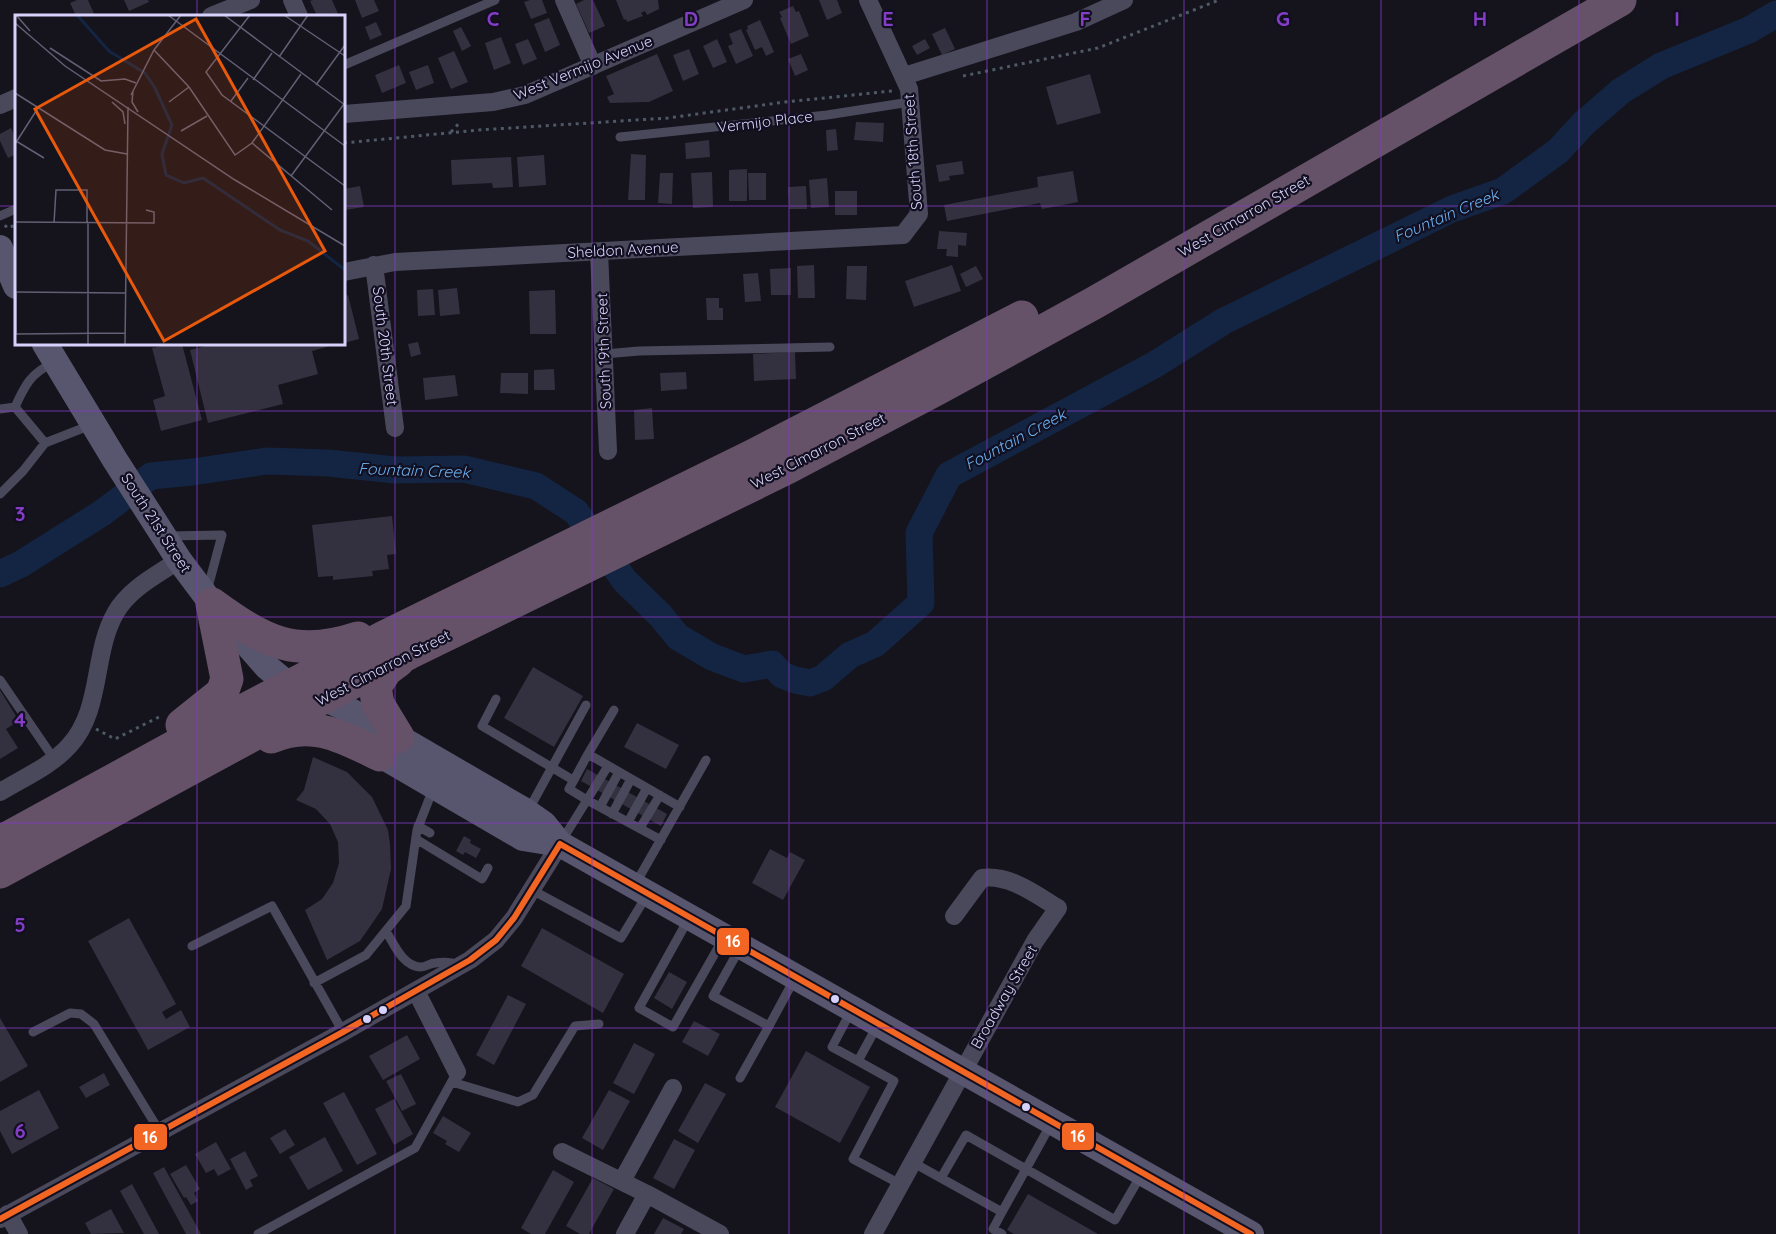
<svg xmlns="http://www.w3.org/2000/svg" width="1776" height="1234" font-family="Quicksand,sans-serif">
  <style>
    .lines { fill: none; stroke-linecap: round; stroke-linejoin: round }
    .river { stroke: #132542; stroke-width: 27 }
    .building { fill: #33313f }
    .path { stroke: #4d5a65; stroke-width: 3; stroke-dasharray: 3 4.5; stroke-linecap: butt }
    .lane { stroke: #4a495c; stroke-width: 9 }
    .street { stroke: #4a495c; stroke-width: 18 }
    .secondary { stroke: #57566e; stroke-width: 26 }
    .highway { stroke: #655268; stroke-width: 33 }
    .bus-1-casing { stroke: #120f20; stroke-width: 10 }
    .bus-1 { stroke: #f26522; stroke-width: 6 }
    .grid { fill: none; stroke: #843dc5; stroke-width: 1.5; stroke-opacity: 0.55 }
    .bus-dot { fill: #d7d2fb; stroke: #120f20; stroke-width: 2 }
    .labels { text-anchor: middle; stroke-width: 4.5; stroke-linejoin: round; paint-order: stroke }
    .street-label { font-size: 15px; fill: #d7d2fb; stroke: #120f20 }
    .water-label { font-size: 16px; font-style: italic; fill: #69b2f2; stroke: #120f20 }
    .inset-river { fill: none; stroke: #132542; stroke-width: 3 }
    .inset-road { fill: none; stroke: #635f75; stroke-width: 1.5 }
    .view { fill: #e8590c; fill-opacity: 0.15; stroke: #e8590c; stroke-width: 3 }
    .inset-edge { fill: none; stroke: #d7d2fb; stroke-width: 3 }
    .grid-label { font-size: 20px; text-anchor: middle; font-weight: bold; fill: #843dc5; stroke: #120f20; stroke-width: 4.5; stroke-linejoin: round; paint-order: stroke }
    .line-badge { stroke: #120f20; stroke-width: 2 }
    .badge-label { font-size: 16px; text-anchor: middle; font-weight: bold; fill: #fff }
  </style>
  <rect width="100%" height="100%" fill="#15131c"/>
  <g class="lines">
    <!-- river -->
    <path class="river" d="M 0,574 L 21,564 L 102,513 L 151,476 L 192,472 L 267,461 L 328,463 L 395,470 L 464,469 L 536,486 L 576,512 L 625,581 L 660,615 L 678,637 L 712,657 L 744,669 L 772,664 L 782,675 L 795,680 L 810,683 L 823,678 L 850,655 L 875,644 L 921,603 L 919,533 L 949,475 L 1154,365 L 1224,321 L 1452,209 L 1503,191 L 1558,151 L 1584,123 L 1621,91 L 1661,66 L 1749,30 L 1776,14"/>
  </g>
  <!-- building -->
  <path class="building" d="M 77,0 L 88,0 L 95,16 L 76,16 L 70,3 Z
    M 124,0 L 148,0 L 149,2 L 129,11 Z
    M 313,0 L 332,0 L 339,16 L 317,16 L 310,1 Z
    M 355,0 L 374,0 L 379,11 L 362,18 Z
    M 530,0 L 542,0 L 547,13 L 531,19 L 524,2 Z
    M 584,0 L 593,0 L 605,26 L 589,33 L 576,4 Z
    M 616,0 L 658,0 L 659,9 L 647,15 L 645,11 L 641,13 L 643,16 L 627,22 L 626,19 L 624,20 Z
    M 819,0 L 837,0 L 842,13 L 827,20 Z
    M 793,6 L 796,12 L 799,11 L 809,36 L 791,44 L 780,18 L 782,17 L 779,12 Z
    M 549,18 L 560,45 L 545,52 L 534,24 Z
    M 760,20 L 774,52 L 766,56 L 762,47 L 755,50 L 746,30 L 748,29 L 747,26 Z
    M 376,22 L 382,35 L 370,40 L 365,27 Z
    M 461,27 L 471,46 L 462,51 L 453,31 Z
    M 945,28 L 955,49 L 942,55 L 932,34 Z
    M 741,29 L 753,56 L 736,64 L 728,46 L 733,44 L 729,34 Z
    M 501,37 L 511,63 L 494,70 L 485,43 Z
    M 528,39 L 537,59 L 523,65 L 515,44 Z
    M 717,39 L 727,62 L 713,68 L 703,46 Z
    M 925,39 L 930,48 L 917,55 L 912,46 Z
    M 689,49 L 699,74 L 683,81 L 673,55 Z
    M 454,51 L 468,82 L 451,89 L 438,58 Z
    M 657,54 L 673,91 L 649,102 L 610,103 L 607,97 L 614,94 L 606,76 Z
    M 801,54 L 808,70 L 795,76 L 788,59 Z
    M 399,65 L 406,83 L 382,93 L 375,75 Z
    M 428,65 L 434,83 L 416,90 L 409,72 Z
    M 1090,74 L 1101,113 L 1057,125 L 1046,87 Z
    M 856,122 L 884,123 L 883,142 L 854,140 Z
    M 11,128 L 16,140 L 16,154 L 8,158 L 0,141 L 0,134 Z
    M 836,129 L 838,150 L 827,151 L 826,130 Z
    M 709,140 L 710,157 L 686,159 L 685,143 Z
    M 631,154 L 646,155 L 645,200 L 628,200 Z
    M 544,155 L 546,185 L 519,187 L 517,157 Z
    M 511,157 L 513,187 L 493,188 L 492,183 L 452,185 L 451,160 Z
    M 962,161 L 964,174 L 949,176 L 950,180 L 939,182 L 936,165 Z
    M 747,169 L 747,201 L 729,201 L 729,170 Z
    M 1073,171 L 1078,202 L 1042,209 L 1040,203 L 947,221 L 944,205 L 1038,187 L 1037,177 Z
    M 712,172 L 713,207 L 693,208 L 691,173 Z
    M 660,173 L 673,173 L 672,204 L 658,203 Z
    M 748,173 L 766,173 L 766,200 L 749,200 Z
    M 827,178 L 829,207 L 811,208 L 809,180 Z
    M 360,186 L 364,207 L 345,210 L 344,189 Z
    M 806,186 L 807,209 L 789,209 L 788,187 Z
    M 835,191 L 857,191 L 857,215 L 835,215 Z
    M 939,231 L 967,233 L 966,246 L 958,245 L 958,257 L 946,256 L 947,249 L 937,249 Z
    M 814,265 L 815,298 L 798,298 L 797,266 Z
    M 952,265 L 961,291 L 914,307 L 905,281 Z
    M 847,266 L 867,266 L 866,300 L 846,299 Z
    M 976,266 L 983,279 L 966,287 L 960,274 Z
    M 791,268 L 791,295 L 771,295 L 770,269 Z
    M 758,273 L 761,301 L 745,302 L 743,274 Z
    M 457,288 L 460,314 L 440,316 L 438,290 Z
    M 433,289 L 435,315 L 418,316 L 417,290 Z
    M 555,290 L 556,334 L 530,334 L 529,291 Z
    M 348,295 L 359,339 L 344,343 L 344,296 Z
    M 706,298 L 719,298 L 719,308 L 723,308 L 723,320 L 707,320 Z
    M 418,342 L 421,354 L 411,357 L 408,344 Z
    M 161,344 L 182,344 L 202,420 L 161,431 L 153,400 L 165,396 L 152,348 L 162,346 Z
    M 213,344 L 337,344 L 312,351 L 318,374 L 278,385 L 283,404 L 208,423 L 190,350 Z
    M 795,352 L 796,379 L 754,381 L 753,354 Z
    M 554,369 L 555,390 L 534,390 L 534,370 Z
    M 686,372 L 687,389 L 661,391 L 660,373 Z
    M 501,373 L 528,373 L 528,394 L 500,393 Z
    M 455,375 L 458,396 L 425,400 L 423,378 Z
    M 652,408 L 654,439 L 635,440 L 634,410 Z
    M 392,516 L 396,554 L 387,555 L 389,569 L 372,571 L 373,576 L 333,580 L 333,576 L 318,577 L 312,525 Z
    M 533,667 L 583,696 L 554,747 L 504,718 Z
    M 0,690 L 19,721 L 6,729 L 18,748 L 0,759 Z
    M 637,723 L 679,745 L 666,769 L 624,747 Z
    M 313,757 L 347,772 L 372,797 L 388,830 L 390,844 L 391,869 L 382,909 L 360,941 L 327,960 L 305,910 L 322,899 L 333,883 L 339,863 L 338,842 L 330,824 L 316,809 L 296,800 L 304,790 Z
    M 587,769 L 667,814 L 661,826 L 581,781 Z
    M 464,836 L 471,840 L 470,843 L 481,849 L 476,858 L 465,852 L 463,855 L 456,851 Z
    M 770,849 L 787,858 L 790,852 L 805,860 L 783,900 L 752,883 Z
    M 129,918 L 176,1004 L 162,1012 L 166,1019 L 181,1010 L 190,1027 L 148,1050 L 88,941 Z
    M 542,928 L 624,974 L 603,1013 L 521,966 Z
    M 669,972 L 687,982 L 672,1009 L 654,998 Z
    M 508,995 L 526,1004 L 494,1065 L 476,1055 Z
    M 0,1018 L 28,1066 L 0,1082 Z
    M 694,1021 L 720,1034 L 708,1056 L 682,1042 Z
    M 407,1035 L 420,1059 L 383,1080 L 369,1056 Z
    M 634,1043 L 655,1054 L 634,1094 L 613,1083 Z
    M 806,1051 L 870,1087 L 840,1143 L 775,1107 Z
    M 104,1073 L 110,1085 L 86,1098 L 79,1087 Z
    M 401,1074 L 416,1104 L 402,1111 L 386,1081 Z
    M 705,1083 L 726,1094 L 698,1143 L 678,1131 Z
    M 39,1090 L 59,1128 L 12,1154 L 0,1131 L 0,1111 Z
    M 609,1090 L 630,1101 L 603,1150 L 582,1138 Z
    M 344,1092 L 377,1154 L 357,1165 L 323,1103 Z
    M 394,1099 L 413,1134 L 394,1145 L 375,1109 Z
    M 443,1116 L 471,1133 L 459,1152 L 445,1144 L 447,1141 L 433,1133 Z
    M 285,1129 L 295,1145 L 280,1154 L 270,1138 Z
    M 325,1137 L 343,1171 L 308,1190 L 289,1157 Z
    M 674,1139 L 695,1150 L 674,1189 L 653,1178 Z
    M 216,1142 L 231,1169 L 218,1176 L 214,1169 L 206,1173 L 195,1154 Z
    M 245,1151 L 258,1176 L 250,1180 L 253,1186 L 246,1190 L 230,1159 Z
    M 186,1165 L 200,1189 L 194,1193 L 198,1201 L 191,1205 L 186,1197 L 184,1198 L 170,1174 Z
    M 164,1167 L 201,1234 L 186,1234 L 153,1173 Z
    M 553,1170 L 574,1182 L 545,1234 L 531,1234 L 521,1228 Z
    M 593,1178 L 614,1189 L 589,1234 L 580,1234 L 566,1226 Z
    M 132,1184 L 159,1234 L 144,1234 L 120,1191 Z
    M 1028,1194 L 1098,1234 L 1014,1234 L 1007,1230 Z
    M 111,1209 L 124,1233 L 91,1234 L 85,1223 Z
    M 663,1218 L 684,1229 L 681,1234 L 654,1234 Z"/>
  <g class="lines">
    <!-- path -->
    <path class="path" d="M 963,76 L 1098,48 L 1219,0
      M 451,132 L 461,121
      M 344,143 L 479,130 L 668,118 L 785,102 L 892,91
      M 5,225 L 7,228 L 16,225
      M 96,729 L 115,739 L 159,717"/>
    <!-- lane -->
    <path class="lane" d="M 344,65 L 495,0
      M 620,137 L 827,115 L 910,102
      M 0,216 L 16,209
      M 604,354 L 639,351 L 830,347
      M 53,363 C 31,373 25,385 15,407 L 45,443 L 91,425
      M 0,409 L 15,407
      M 0,494 L 23,471 L 45,443
      M 168,536 L 222,535 L 207,591
      M 0,680 L 54,759
      M 496,699 L 482,726 L 573,780
      M 588,754 L 614,710
      M 608,766 L 587,800 L 661,840
      M 600,807 L 619,772
      M 528,811 L 586,705
      M 612,814 L 631,779
      M 628,822 L 647,788
      M 418,826 L 430,833
      M 640,828 L 660,795
      M 416,839 L 482,879 L 488,868
      M 561,842 L 587,800 L 569,789 L 588,754 L 680,807
      M 636,883 L 706,760
      M 532,890 L 621,938 L 647,895
      M 689,918 L 639,1008 L 673,1027 L 723,939
      M 386,931 C 394,944 403,967 421,967 C 426,967 430,963 435,963 C 442,962 451,962 458,965
      M 192,946 L 272,906 L 343,1032
      M 740,948 L 713,996 L 769,1026 L 740,1078
      M 314,983 L 366,955 L 406,906 L 417,830 L 433,789
      M 851,1011 L 832,1047 L 858,1061
      M 769,1026 L 795,978
      M 877,1026 L 858,1061 L 894,1081 L 853,1159 L 900,1184
      M 33,1032 L 70,1013 L 81,1014 L 94,1024 L 160,1132
      M 452,1082 L 518,1102 L 533,1095 L 575,1026 L 599,1024
      M 912,1162 L 1002,1212 L 1026,1169 L 1115,1220 L 1141,1175
      M 941,1178 L 966,1135 L 1026,1169 L 1052,1122
      M 258,1234 L 415,1148 L 457,1072
      M 1002,1234 L 993,1229 L 1002,1212"/>
    <!-- street -->
    <path class="street" d="M 292,0 L 299,16
      M 564,0 L 593,66
      M 211,16 L 251,0
      M 904,76 L 1076,22 L 1124,0
      M 0,105 L 16,98
      M 344,114 L 493,102 L 525,95 L 744,0
      M 599,252 L 608,451
      M 374,265 L 395,428
      M 344,272 L 395,262 L 903,235 L 919,214 L 909,89 L 868,0
      M 0,792 C 23,778 51,766 69,746 C 103,709 92,653 116,612 C 130,588 157,575 179,560
      M 416,991 L 457,1072
      M 562,1152 L 647,1194
      M 622,1181 L 673,1088
      M 8,1214 L 19,1234
      M 0,1219 L 343,1032 L 470,960 L 496,940 L 514,918 L 560,844
      M 625,1234 L 647,1194 L 720,1234
      M 873,1234 L 1035,941 L 1058,908 C 1035,894 1009,874 982,878 L 954,916"/>
    <!-- secondary -->
    <path class="secondary" d="M 0,248 L 16,286
      M 45,344 L 115,460 L 179,560 L 212,604 L 267,667 L 290,686 L 300,698
      M 310,692 L 345,708 L 398,737 L 527,812 L 544,824 L 560,844
      M 365,746 L 523,838 L 560,844 L 1251,1234"/>
    <!-- highway -->
    <path class="highway" d="M 212,604 C 263,641 295,659 358,638
      M 182,725 L 222,693 L 227,679 L 212,604
      M 271,737 C 313,719 343,737 380,755
      M 398,737 L 378,704 L 375,687 L 386,670 L 398,661
      M 0,842 L 181,743 L 382,638 L 754,455 L 1022,317
      M 0,872 L 284,718 L 409,653 L 787,468 L 937,389 L 1094,303 L 1620,0"/>
    <defs>
      <path id="bus-1" d="M 560,844 L 1251,1234
        M 0,1219 L 343,1032 L 470,960 L 496,940 L 514,918 L 560,844"/>
    </defs>
    <!-- bus-1 casing -->
    <use href="#bus-1" class="bus-1-casing"/>
    <!-- bus-1 -->
    <use href="#bus-1" class="bus-1"/>
  </g>
  <!-- grid -->
  <path class="grid" d="M 197,0 L 197,16M 395,0 L 395,1234M 592,0 L 592,1234M 789,0 L 789,1234M 987,0 L 987,1234M 1184,0 L 1184,1234M 1381,0 L 1381,1234M 1579,0 L 1579,1234M 0,206 L 16,206M 344,206 L 1776,206M 197,344 L 197,1234M 0,411 L 1776,411M 0,617 L 1776,617M 0,823 L 1776,823M 0,1028 L 1776,1028"/>
  <!-- markers -->
  <g class="bus-dot">
    <circle cx="835" cy="999" r="5"/>
    <circle cx="383" cy="1010" r="5"/>
    <circle cx="367" cy="1019" r="5"/>
    <circle cx="1026" cy="1107" r="5"/>
  </g>
  <g class="labels">
    <!-- street labels -->
    <g class="street-label">
      <text transform="translate(583 68) rotate(-22)" y="5">West Vermijo Avenue</text>
      <text transform="translate(765 122) rotate(-7)" y="5">Vermijo Place</text>
      <text transform="translate(913 152) rotate(-94)" y="5">South 18th Street</text>
      <text transform="translate(1244 216) rotate(-30)" y="5">West Cimarron Street</text>
      <text transform="translate(623 250) rotate(-3)" y="5">Sheldon Avenue</text>
      <text transform="translate(385 346) rotate(83)" y="5">South 20th Street</text>
      <text transform="translate(604 351) rotate(-92)" y="5">South 19th Street</text>
      <text transform="translate(818 451) rotate(-27)" y="5">West Cimarron Street</text>
      <text transform="translate(156 523) rotate(57)" y="5">South 21st Street</text>
      <text transform="translate(383 668) rotate(-27)" y="5">West Cimarron Street</text>
      <text transform="translate(1004 997) rotate(-60)" y="5">Broadway Street</text>
    </g>
    <!-- water labels -->
    <g class="water-label">
      <text transform="translate(1446 215) rotate(-23)" y="6">Fountain Creek</text>
      <text transform="translate(1015 439) rotate(-28)" y="6">Fountain Creek</text>
      <text transform="translate(414 470) rotate(2)" y="6">Fountain Creek</text>
    </g>
  </g>
  <!-- overview -->
  <g transform="translate(15 15)">
    <rect width="330" height="330" fill="#15131c"/>
    <path class="inset-river" d="M 62,0 L 94,36 L 130,58 L 140,73 L 157,110 L 147,139 L 151,160 L 169,168 L 188,163 L 265,215 L 293,226 L 330,255"/>
    <path class="inset-road" d="M 1,0 L 15,16M 153,0 L 330,131M 209,0 L 330,90M 235,0 L 191,57 L 207,80 L 330,171M 269,0 L 330,41M 0,8 L 50,51 L 220,165 L 330,231M 35,33 L 86,66 L 110,64 L 121,68M 139,35 L 174,72 L 220,140 L 237,128 L 286,59M 264,42 L 293,0M 238,65 L 257,38M 301,70 L 330,30M 118,76 L 117,87 L 123,97M 0,78 L 90,135 L 112,139M 116,80 L 139,35 L 166,0M 216,86 L 233,63M 97,87 L 108,97 L 110,109M 154,87 L 174,72M 166,116 L 192,101M 1,126 L 29,143M 237,128 L 317,195M 0,129 L 23,93M 276,161 L 329,89M 0,207 L 139,208 L 139,197 L 131,195M 39,208 L 41,175 L 72,175 L 72,208M 0,277 L 110,278M 0,319 L 110,318M 1,319 L 1,278M 73,330 L 73,208M 110,330 L 113,92"/>
    <path class="view" d="M 181,4 L 310,236 L 149,326 L 20,94 Z"/>
    <rect width="330" height="330" class="inset-edge"/>
  </g>
  <g class="grid-label">
    <text x="493" y="26">C</text>
    <text x="691" y="26">D</text>
    <text x="888" y="26">E</text>
    <text x="1085" y="26">F</text>
    <text x="1283" y="26">G</text>
    <text x="1480" y="26">H</text>
    <text x="1677" y="26">I</text>
    <text x="20" y="521">3</text>
    <text x="20" y="727">4</text>
    <text x="20" y="932">5</text>
    <text x="20" y="1138">6</text>
  </g>
  <g class="line-badge">
    <rect x="716" y="927" width="34" height="29" rx="6" fill="#f26522"/>
    <rect x="1061" y="1122" width="34" height="29" rx="6" fill="#f26522"/>
    <rect x="133" y="1123" width="35" height="28" rx="6" fill="#f26522"/>
  </g>
  <g class="badge-label">
    <text x="733" y="947">16</text>
    <text x="1078" y="1142">16</text>
    <text x="150" y="1143">16</text>
  </g>
</svg>
